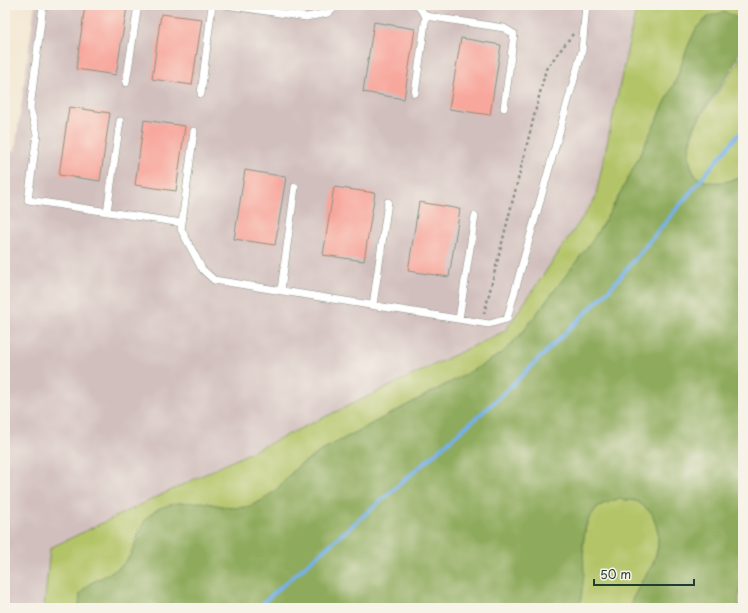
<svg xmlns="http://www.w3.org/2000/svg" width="748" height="613" font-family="'Playpen Sans',sans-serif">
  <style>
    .industrial { fill: #d1bfbe }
    .green { fill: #b3c467; stroke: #69804e }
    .forest { fill: #8eaa5c; stroke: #567448 }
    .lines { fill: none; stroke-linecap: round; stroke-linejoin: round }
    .stream { stroke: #76b1e7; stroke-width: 4 }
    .building { fill: #f8a79d }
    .service-casing { stroke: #899282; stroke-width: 8 }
    .path { stroke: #899282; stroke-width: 2.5; stroke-dasharray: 3 3; stroke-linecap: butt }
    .service { stroke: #fff; stroke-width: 7 }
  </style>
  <rect width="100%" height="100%" fill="#f7f3e8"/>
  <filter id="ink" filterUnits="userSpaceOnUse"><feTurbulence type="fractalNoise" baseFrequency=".025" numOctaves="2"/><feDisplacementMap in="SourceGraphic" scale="8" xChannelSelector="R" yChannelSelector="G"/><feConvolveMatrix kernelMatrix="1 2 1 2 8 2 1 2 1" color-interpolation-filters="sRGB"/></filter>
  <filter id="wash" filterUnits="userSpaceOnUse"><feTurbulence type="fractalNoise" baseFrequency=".012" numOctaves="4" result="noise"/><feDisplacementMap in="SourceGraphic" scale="16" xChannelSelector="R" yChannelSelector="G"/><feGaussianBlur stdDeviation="0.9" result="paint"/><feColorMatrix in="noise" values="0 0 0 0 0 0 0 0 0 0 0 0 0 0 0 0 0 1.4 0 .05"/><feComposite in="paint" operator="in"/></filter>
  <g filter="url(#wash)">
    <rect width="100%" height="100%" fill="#f3e7d1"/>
    <!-- industrial -->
    <path class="industrial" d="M 35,5 L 637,5 L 595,199 L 505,331 L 50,548 L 44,608 L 5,608 L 5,150 L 15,151 Z"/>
    <!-- green -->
    <path class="green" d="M 637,5 L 743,5 L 743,33 L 740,22 L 697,27 L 688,46 L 676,80 L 634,167 L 610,212 L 592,241 L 522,333 L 502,353 L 479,367 L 326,448 L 297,467 L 276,490 L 261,501 L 247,507 L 231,508 L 202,502 L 139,532 C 135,544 131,559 120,567 C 102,582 79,578 79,608 L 44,608 L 50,548 L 505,331 L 595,199 Z
      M 743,49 L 743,177 C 726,182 699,189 692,168 C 677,129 721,95 737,63 C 740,59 741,54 743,49 Z
      M 618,499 L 637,501 L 653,513 L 658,532 L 658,547 L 653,564 L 642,581 L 632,600 L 630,608 L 577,608 C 590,578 573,527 598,507 C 603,503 612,501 618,499 Z"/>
    <!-- forest -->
    <path class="forest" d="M 723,12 C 733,14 739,17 742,28 C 748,76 685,107 689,157 C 690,163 691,169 694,174 C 705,188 728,182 743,177 L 743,538 L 739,608 L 630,608 L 632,600 L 642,581 L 653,564 L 658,547 L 658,532 L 652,513 L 637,501 L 618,499 L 598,506 L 586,523 L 583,544 L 584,574 L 581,600 L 577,608 L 79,608 L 80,594 L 88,585 L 121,567 L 132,553 L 139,532 L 146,518 L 159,508 L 176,503 L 202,502 L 231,508 L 247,507 L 261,501 L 276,490 L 297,467 L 326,448 L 479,367 L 502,353 L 522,333 L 592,241 L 610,212 L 634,167 L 676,80 L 688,46 L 697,27 L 709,16 Z"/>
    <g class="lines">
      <!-- stream -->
      <path class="stream" d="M 260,608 L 265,601 L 499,398 L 610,289 L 743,129"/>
    </g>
    <g id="blocks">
      <!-- building -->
      <path class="building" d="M 85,5 L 117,5 L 127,7 L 116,75 L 76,69 Z
        M 161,14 L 202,19 L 192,85 L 152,79 Z
        M 374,22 L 415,29 L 404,99 L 363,92 Z
        M 461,38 L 501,45 L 490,115 L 449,109 Z
        M 69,107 L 110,113 L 100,181 L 59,175 Z
        M 144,120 L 185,126 L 176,191 L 135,185 Z
        M 245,170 L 286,177 L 275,245 L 234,239 Z
        M 334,187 L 375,193 L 364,261 L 323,255 Z
        M 419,202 L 460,209 L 449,277 L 408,271 Z"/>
    </g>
  </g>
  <g filter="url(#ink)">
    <use href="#blocks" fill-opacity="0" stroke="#899282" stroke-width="1"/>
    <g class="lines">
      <defs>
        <path id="service" d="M 43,5 L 30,108 L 37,134 L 28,200 L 182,223 L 181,229 L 202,269 L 214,280 L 489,324 L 507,319 L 582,51 L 586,5
          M 225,5 L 306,17 L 328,13 L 338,5
          M 426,16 L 504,28 L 514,34 L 504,108
          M 126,83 L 138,5
          M 415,93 L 426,16 L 417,5
          M 201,94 L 212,5
          M 107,212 L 120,121
          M 182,223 L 194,131
          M 281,290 L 295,187
          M 373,305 L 388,202
          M 459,319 L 475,216"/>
      </defs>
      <!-- service casing -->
      <use href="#service" class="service-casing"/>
      <!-- path -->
      <path class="path" d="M 484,314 L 546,69 L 573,34"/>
      <!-- service -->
      <use href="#service" class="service"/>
    </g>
  </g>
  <!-- margin -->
  <rect width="748" height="613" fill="none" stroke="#f7f3e8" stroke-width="20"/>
  <!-- scale -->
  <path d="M594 579v6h100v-6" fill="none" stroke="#1f3d34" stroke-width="2"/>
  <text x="600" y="579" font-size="12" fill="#1f3d34" stroke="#f7f3e8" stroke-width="3" paint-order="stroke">50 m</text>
</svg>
